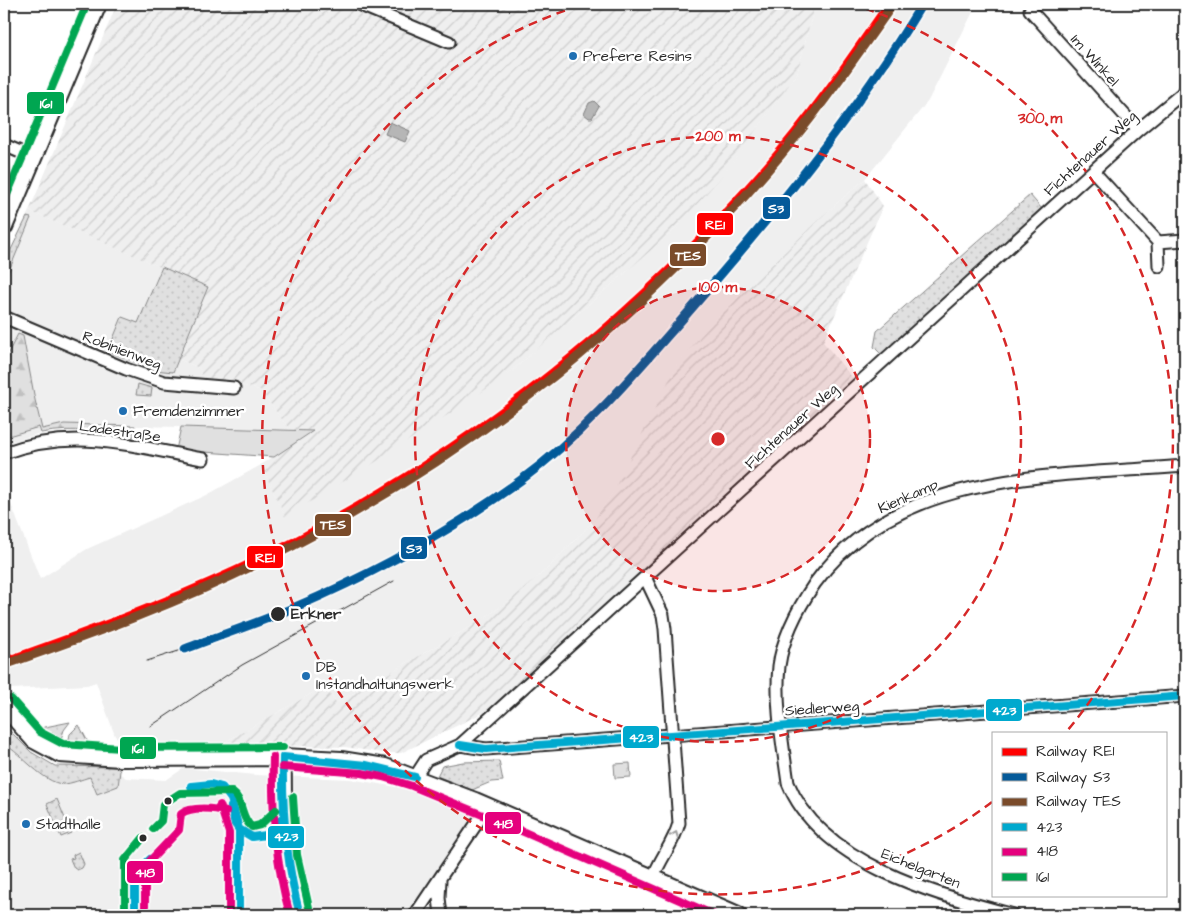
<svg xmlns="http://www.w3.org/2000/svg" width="1189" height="919" font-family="'Architects Daughter',sans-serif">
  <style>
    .built { fill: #efefef }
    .industrial { fill: url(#industrial-furrows) }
    .grass { fill: url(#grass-dots); stroke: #868686 }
    .forest { fill: url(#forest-firs); stroke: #868686 }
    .park { fill: url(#park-crowns); stroke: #868686 }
    .garden { fill: #e0e0e0; stroke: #868686 }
    .water { fill: #b6b6b6; stroke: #7e7e7e }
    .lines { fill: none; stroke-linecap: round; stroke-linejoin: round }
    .street-casing { stroke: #2b2b2b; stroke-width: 15 }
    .secondary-casing { stroke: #2b2b2b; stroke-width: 20 }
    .street { stroke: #fff; stroke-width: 11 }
    .secondary { stroke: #fff; stroke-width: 16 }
    .tram { stroke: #2b2b2b; stroke-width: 1 }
    .bus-1-casing { stroke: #fff; stroke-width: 11 }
    .bus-2-casing { stroke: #fff; stroke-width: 11 }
    .bus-3-casing { stroke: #fff; stroke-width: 11 }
    .bus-1 { stroke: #00a9ce; stroke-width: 8 }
    .bus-2 { stroke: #e5007d; stroke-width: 8 }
    .bus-3 { stroke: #00a651; stroke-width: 8 }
    .rail-1-casing { stroke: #fff; stroke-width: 12 }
    .rail-2-casing { stroke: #fff; stroke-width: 12 }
    .rail-3-casing { stroke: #fff; stroke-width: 12 }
    .rail-1 { stroke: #f00; stroke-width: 9 }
    .rail-2 { stroke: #055a99; stroke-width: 9 }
    .rail-3 { stroke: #7a4b2a; stroke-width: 9 }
    .oneway { stroke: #a0a0a0 }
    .ring { fill: none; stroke: #d62828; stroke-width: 2.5; stroke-dasharray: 9 6 }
    .poi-dot { fill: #1f6fb2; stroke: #fff; stroke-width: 2 }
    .stop-dot { fill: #2b2b2b; stroke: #fff; stroke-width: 2 }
    .labels { text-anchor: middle; stroke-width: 5; stroke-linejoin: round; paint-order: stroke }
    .poi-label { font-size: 15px; fill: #2b2b2b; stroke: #fff; text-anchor: start }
    .street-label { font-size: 15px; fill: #2b2b2b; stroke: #fff }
    .stop-label { font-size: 15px; font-weight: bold; fill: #2b2b2b; stroke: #fff; text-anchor: start }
    .centre { fill: #d62828; stroke: #fff; stroke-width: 2.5 }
    .ring-label { font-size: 15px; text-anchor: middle; font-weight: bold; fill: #d62828; stroke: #fff; stroke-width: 5; stroke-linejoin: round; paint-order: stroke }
    .line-badge { stroke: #fff; stroke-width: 2 }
    .badge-label { font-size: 14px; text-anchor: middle; font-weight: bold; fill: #fff }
  </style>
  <defs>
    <pattern id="industrial-furrows" width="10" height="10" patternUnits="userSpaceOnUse" patternTransform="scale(1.25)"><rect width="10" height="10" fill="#efefef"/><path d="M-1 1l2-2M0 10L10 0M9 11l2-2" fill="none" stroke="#cdcdcd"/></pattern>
    <pattern id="grass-dots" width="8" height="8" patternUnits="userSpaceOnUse" patternTransform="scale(1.25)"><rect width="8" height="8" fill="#e0e0e0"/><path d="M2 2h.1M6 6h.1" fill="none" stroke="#c0c0c0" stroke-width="1.8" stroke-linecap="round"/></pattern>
    <pattern id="forest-firs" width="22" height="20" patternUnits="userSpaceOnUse" patternTransform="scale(1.25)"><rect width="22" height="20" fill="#e0e0e0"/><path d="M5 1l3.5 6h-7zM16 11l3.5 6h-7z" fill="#c0c0c0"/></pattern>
    <pattern id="park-crowns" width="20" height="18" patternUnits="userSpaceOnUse" patternTransform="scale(1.25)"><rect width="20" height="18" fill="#e0e0e0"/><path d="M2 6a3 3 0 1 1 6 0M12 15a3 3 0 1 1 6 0" fill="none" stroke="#c0c0c0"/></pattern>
  </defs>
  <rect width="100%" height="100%" fill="#fff"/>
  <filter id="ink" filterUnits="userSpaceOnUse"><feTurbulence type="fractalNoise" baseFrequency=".02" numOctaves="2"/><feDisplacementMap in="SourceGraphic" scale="10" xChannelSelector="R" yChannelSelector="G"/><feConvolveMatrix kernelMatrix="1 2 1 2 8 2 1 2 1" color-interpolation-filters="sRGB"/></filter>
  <g filter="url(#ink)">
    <!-- built -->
    <path class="built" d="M 359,4 L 397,4 L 392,18 Z
      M 815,4 L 977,4 L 928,101 L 865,179 L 822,216 L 715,319 L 677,364 L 628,465 L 613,492 L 595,519 L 548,568 L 508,602 L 470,627 L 336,703 L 325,686 L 221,744 L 155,748 L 128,746 L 115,736 L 96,682 L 87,685 L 11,689 L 4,680 L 4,486 L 40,579 L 87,549 L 207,495 L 261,465 L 285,516 L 513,370 L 671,233 L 724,173 L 797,74 Z
      M 29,211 L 208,287 L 178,359 L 199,368 L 203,376 L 260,390 L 290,430 L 64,424 L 42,429 L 41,433 L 4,444 L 4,264 Z
      M 4,731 L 59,776 L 119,773 L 126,778 L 166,780 L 184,768 L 256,775 L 350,779 L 414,790 L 471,815 L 470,827 L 407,915 L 4,915 Z"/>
    <!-- industrial -->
    <path class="industrial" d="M 117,4 L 359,4 L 391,18 L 397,4 L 815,4 L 797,74 L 724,174 L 671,233 L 513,370 L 472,399 L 374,463 L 285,517 L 261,465 L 312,431 L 290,430 L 260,390 L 202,376 L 199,368 L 178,359 L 207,287 L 29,211 Z
      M 865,179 L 883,206 L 823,342 L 856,382 L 497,706 L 401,753 L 383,753 L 345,747 L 221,744 L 325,686 L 336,703 L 470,627 L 508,602 L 548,568 L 595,519 L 613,492 L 677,364 L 715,319 L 822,216 Z"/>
    <!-- grass -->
    <path class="grass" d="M 1030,195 L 1042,209 L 882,355 L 874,347 L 877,331 Z
      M 27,217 L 31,218 L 30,220 L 4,283 L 4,264 Z
      M 162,267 L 208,287 L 173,372 L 155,370 L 108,351 L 122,317 L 138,323 Z
      M 138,384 L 152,388 L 151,396 L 136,395 Z
      M 70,722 L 64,730 L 60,742 L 39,731 L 40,728 Z
      M 4,725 L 31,752 L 55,766 L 117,767 L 120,771 L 118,786 L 97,794 L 90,777 C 82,779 71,784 63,784 C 43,783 22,754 4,744 Z
      M 79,725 L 88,742 L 84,746 L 68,744 L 70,734 Z
      M 499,761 L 503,781 L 491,782 L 472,790 L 437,776 L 442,766 L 463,762 Z
      M 57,799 L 71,833 L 61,837 L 47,804 Z
      M 79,852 L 84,864 L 82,868 L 77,870 L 74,868 L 70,859 L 74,858 L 73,855 Z"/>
    <!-- forest -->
    <path class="forest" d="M 18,334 L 23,336 L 35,400 L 42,429 L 64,424 L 135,426 L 133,438 C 101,432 73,427 41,433 L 39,427 L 5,437 L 4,361 Z"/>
    <!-- park -->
    <path class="park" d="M 630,763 L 631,777 L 615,778 L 614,764 Z"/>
    <!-- garden -->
    <path class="garden" d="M 181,427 L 313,431 L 274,457 L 176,450 Z"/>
    <!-- water -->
    <path class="water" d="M 594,101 L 599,106 L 592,118 L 589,118 L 584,114 L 589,103 Z
      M 390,122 L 410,131 L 405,142 L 385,134 Z"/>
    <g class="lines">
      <defs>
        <path id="street" d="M 358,4 L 449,42
          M 1030,10 L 1138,130
          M 4,145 L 34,158
          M 1093,171 L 1158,242 L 1185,240
          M 1158,242 L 1159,266
          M 4,317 L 126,369 L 164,382 L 234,388
          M 4,453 C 76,427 131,446 203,459
          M 645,577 L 663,615 L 665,629 L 679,823 C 674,843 660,858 653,878
          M 460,745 L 486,749 L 1185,696
          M 415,777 L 426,760 L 460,745 L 1138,130 L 1185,91
          M 440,880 L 439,898 L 441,915
          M 415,915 L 479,820 L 486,805
          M 1014,915 C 938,896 820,863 788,783 C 783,746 775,704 779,666 C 783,636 798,608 815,583 C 898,468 1059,477 1185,466"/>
        <path id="secondary" d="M 4,227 L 98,4
          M 4,706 L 34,740 L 60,754 L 121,758 L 283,757 L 341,760 L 385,767 L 475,801 L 738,915
          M 283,757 C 282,811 284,863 300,915"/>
      </defs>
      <!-- street casing -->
      <use href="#street" class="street-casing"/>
      <!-- secondary casing -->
      <use href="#secondary" class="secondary-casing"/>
      <!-- street -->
      <use href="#street" class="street"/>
      <!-- secondary -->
      <use href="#secondary" class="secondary"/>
      <!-- tram -->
      <path class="tram" d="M 147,661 L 185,649
        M 151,726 L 242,665 L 394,581"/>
      <defs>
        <path id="bus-1" d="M 460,745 L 486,749 L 1185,696
          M 283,757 C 282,811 286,863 300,915
          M 283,757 L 366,765 L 415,777
          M 191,786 L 211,784 L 222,787 L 231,799 L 239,829 L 252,837 L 266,835 L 283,817
          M 231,807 L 235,824 L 239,830 L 239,915
          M 135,915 L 135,874 L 150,859"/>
        <path id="bus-2" d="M 273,757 C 272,811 275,863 290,915
          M 282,767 L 362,773 L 383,777 L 412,786 L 517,829 L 714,915
          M 220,805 L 229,833 L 229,915
          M 145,915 L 145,866 L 179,830 L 181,814 C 191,806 215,808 226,812"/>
        <path id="bus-3" d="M 4,202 L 87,4
          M 11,699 L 40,732 L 63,744 L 121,748 L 283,747
          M 293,797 L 297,855 L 310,912
          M 153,829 L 161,821 L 163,804 L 180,793 L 232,792 C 244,800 240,818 252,827 L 260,825 L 276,810
          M 125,915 L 125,860 L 143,838"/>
      </defs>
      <!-- bus-1 casing -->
      <use href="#bus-1" class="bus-1-casing"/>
      <!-- bus-2 casing -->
      <use href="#bus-2" class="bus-2-casing"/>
      <!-- bus-3 casing -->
      <use href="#bus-3" class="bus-3-casing"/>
      <!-- bus-1 -->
      <use href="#bus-1" class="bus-1"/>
      <!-- bus-2 -->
      <use href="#bus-2" class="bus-2"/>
      <!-- bus-3 -->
      <use href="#bus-3" class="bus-3"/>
      <defs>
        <path id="rail-1" d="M 4,662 C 103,627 203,590 296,541 C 475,446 634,320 767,167 C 812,116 850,60 889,4"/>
        <path id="rail-2" d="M 185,649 C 221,635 258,623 293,608 C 373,574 451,531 521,480 C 584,434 634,374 685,316 C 771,217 854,117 922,4"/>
        <path id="rail-3" d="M 7,664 C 94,634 180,602 263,561 C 455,467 627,333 767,171 C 812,120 850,65 889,10"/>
      </defs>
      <!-- rail-1 casing -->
      <use href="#rail-1" class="rail-1-casing"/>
      <!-- rail-2 casing -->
      <use href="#rail-2" class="rail-2-casing"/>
      <!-- rail-3 casing -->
      <use href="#rail-3" class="rail-3-casing"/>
      <!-- rail-1 -->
      <use href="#rail-1" class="rail-1"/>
      <!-- rail-2 -->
      <use href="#rail-2" class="rail-2"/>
      <!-- rail-3 -->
      <use href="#rail-3" class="rail-3"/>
    </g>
    <!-- one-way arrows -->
    <defs><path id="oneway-chevron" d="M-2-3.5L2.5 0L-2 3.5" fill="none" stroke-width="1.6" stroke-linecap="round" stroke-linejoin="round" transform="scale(1.25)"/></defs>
    <use class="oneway" href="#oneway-chevron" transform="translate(675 835) rotate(-68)"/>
  </g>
  <!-- distance rings -->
  <circle cx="718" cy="439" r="152" fill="#d62828" fill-opacity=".12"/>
  <g class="ring">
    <circle cx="718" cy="439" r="152"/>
    <circle cx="718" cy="439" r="303"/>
    <path d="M992 802A455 455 0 1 1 585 4M851 4A455 455 0 0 1 1067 731"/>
  </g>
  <!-- markers -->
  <g class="poi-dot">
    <circle cx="573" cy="56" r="5"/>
    <circle cx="123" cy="411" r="5"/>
    <circle cx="306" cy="676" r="5"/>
    <circle cx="26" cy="824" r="5"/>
  </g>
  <g class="stop-dot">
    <circle cx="278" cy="614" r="8"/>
    <circle cx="168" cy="801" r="4.5"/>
    <circle cx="143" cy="838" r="4.5"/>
  </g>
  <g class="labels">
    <!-- poi labels -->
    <g class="poi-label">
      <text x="583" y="61">Prefere Resins</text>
      <text x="133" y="416">Fremdenzimmer</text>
      <text x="316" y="672">DB<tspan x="316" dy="17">Instandhaltungswerk</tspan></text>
      <text x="36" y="829">Stadthalle</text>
    </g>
    <!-- street labels -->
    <g class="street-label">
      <text transform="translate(1095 60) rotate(48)" y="5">Im Winkel</text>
      <text transform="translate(1090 153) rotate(-42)" y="5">Fichtenauer Weg</text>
      <text transform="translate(122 350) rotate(21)" y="5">Robinienweg</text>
      <text transform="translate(791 426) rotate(-42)" y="5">Fichtenauer Weg</text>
      <text transform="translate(120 431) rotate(8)" y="5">Ladestraße</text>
      <text transform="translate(908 496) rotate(-24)" y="5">Kienkamp</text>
      <text transform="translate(822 708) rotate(-4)" y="5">Siedlerweg</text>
      <text transform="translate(921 868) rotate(22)" y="5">Eichelgarten</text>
    </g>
    <!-- stop labels -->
    <g class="stop-label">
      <text x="291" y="619">Erkner</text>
    </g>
  </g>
  <circle cx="718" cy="439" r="8" class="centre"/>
  <g class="ring-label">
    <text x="1040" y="123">300 m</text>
    <text x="718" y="141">200 m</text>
    <text x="718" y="292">100 m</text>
  </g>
  <g class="line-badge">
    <rect x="26" y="91" width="39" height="24" rx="5" fill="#00a651"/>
    <rect x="762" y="196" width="29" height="24" rx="5" fill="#055a99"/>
    <rect x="696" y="212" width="38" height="24" rx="5" fill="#f00"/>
    <rect x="669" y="243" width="38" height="24" rx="5" fill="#7a4b2a"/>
    <rect x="314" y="513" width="38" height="24" rx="5" fill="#7a4b2a"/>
    <rect x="400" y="536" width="28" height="24" rx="5" fill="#055a99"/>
    <rect x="246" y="545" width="38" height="24" rx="5" fill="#f00"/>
    <rect x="985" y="698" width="38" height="24" rx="5" fill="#00a9ce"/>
    <rect x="622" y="725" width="38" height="24" rx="5" fill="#00a9ce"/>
    <rect x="119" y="736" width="38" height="24" rx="5" fill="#00a651"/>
    <rect x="484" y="811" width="38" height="24" rx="5" fill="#e5007d"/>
    <rect x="267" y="825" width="38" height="24" rx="5" fill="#00a9ce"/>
    <rect x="126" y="860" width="38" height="24" rx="5" fill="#e5007d"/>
  </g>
  <g class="badge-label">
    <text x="46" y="108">161</text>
    <text x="776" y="213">S3</text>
    <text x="715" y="229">RE1</text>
    <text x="688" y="260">TES</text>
    <text x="333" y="529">TES</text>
    <text x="414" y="553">S3</text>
    <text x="265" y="562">RE1</text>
    <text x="1004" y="715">423</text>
    <text x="641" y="742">423</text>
    <text x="138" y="753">161</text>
    <text x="503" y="828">418</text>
    <text x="286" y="841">423</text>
    <text x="145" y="877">418</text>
  </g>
  <!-- margin -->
  <rect width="1189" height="919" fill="none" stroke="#fff" stroke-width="20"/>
  <rect x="10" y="10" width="1169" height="899" fill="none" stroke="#2b2b2b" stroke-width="2" filter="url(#ink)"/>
  <!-- legend -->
  <rect x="992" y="732" width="175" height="165" fill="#ffffff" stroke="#aaaaaa"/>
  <rect x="1002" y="748" width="25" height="8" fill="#ff0000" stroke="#aaaaaa"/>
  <text x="1036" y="756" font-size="15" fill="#2b2b2b">Railway RE1</text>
  <rect x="1002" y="773" width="25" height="8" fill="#055a99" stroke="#aaaaaa"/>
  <text x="1036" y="782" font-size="15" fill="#2b2b2b">Railway S3</text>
  <rect x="1002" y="798" width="25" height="8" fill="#7a4b2a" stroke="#aaaaaa"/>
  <text x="1036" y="806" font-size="15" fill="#2b2b2b">Railway TES</text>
  <rect x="1002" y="823" width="25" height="8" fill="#00a9ce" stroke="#aaaaaa"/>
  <text x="1036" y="832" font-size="15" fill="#2b2b2b">423</text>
  <rect x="1002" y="848" width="25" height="8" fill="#e5007d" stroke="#aaaaaa"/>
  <text x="1036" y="856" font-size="15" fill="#2b2b2b">418</text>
  <rect x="1002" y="873" width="25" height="8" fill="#00a651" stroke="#aaaaaa"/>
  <text x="1036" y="882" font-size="15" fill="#2b2b2b">161</text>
</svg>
